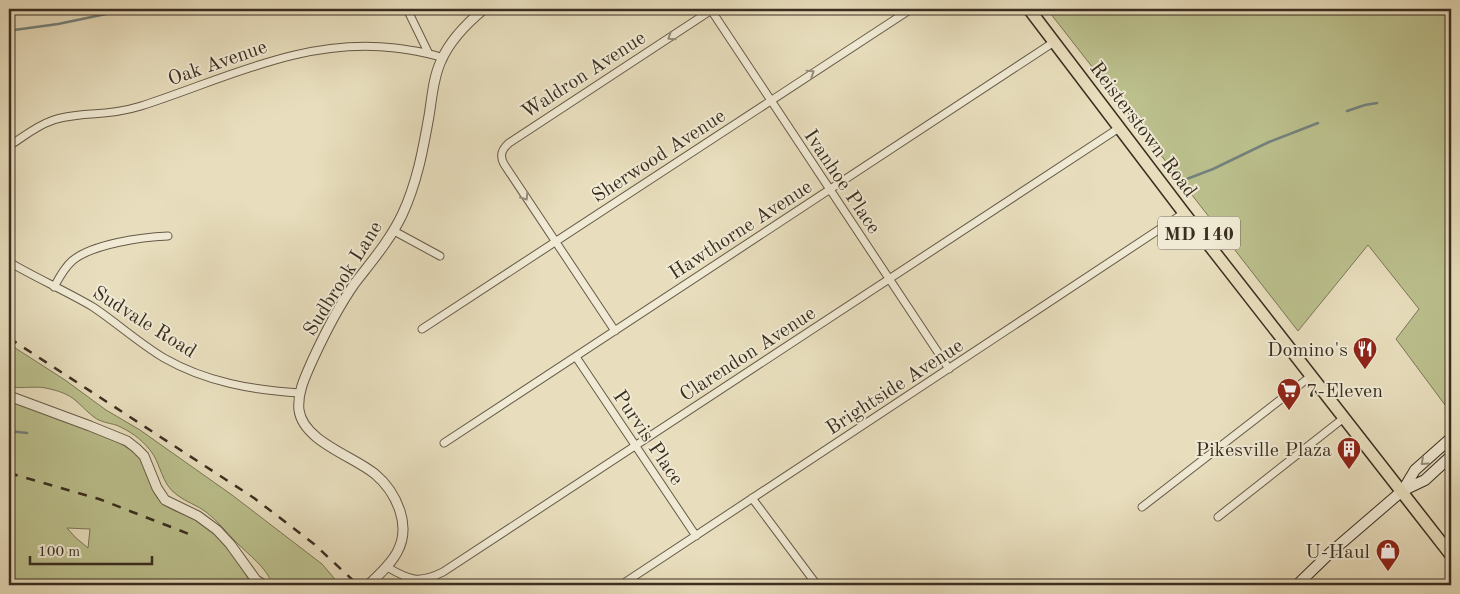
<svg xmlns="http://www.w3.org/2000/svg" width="1460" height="594" font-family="'Old Standard TT',serif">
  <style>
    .green { fill: #bbc08d; stroke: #7a7757; fill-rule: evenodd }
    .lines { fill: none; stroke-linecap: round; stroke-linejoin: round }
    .stream { stroke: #74827d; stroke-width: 2.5 }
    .minor-casing { stroke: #665a48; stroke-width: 9 }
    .tertiary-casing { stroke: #665a48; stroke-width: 11 }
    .secondary-casing { stroke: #3a2e21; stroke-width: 12 }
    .primary-casing { stroke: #3a2e21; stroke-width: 14 }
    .minor { stroke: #f0ead4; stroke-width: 7 }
    .tertiary { stroke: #f0ead4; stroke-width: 9 }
    .secondary { stroke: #f0ead4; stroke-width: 10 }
    .primary { stroke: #e8debd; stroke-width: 11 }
    .rail { stroke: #3a2e21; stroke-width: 2.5; stroke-dasharray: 9 9; stroke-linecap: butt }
    .oneway { stroke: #958c7a }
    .labels { text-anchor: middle; stroke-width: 4; stroke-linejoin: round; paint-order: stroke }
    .shield { fill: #f0ead4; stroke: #716657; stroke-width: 1 }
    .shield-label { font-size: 19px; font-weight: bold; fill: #3a2e21 }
    .street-label { font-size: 20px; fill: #3a2e21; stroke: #f0ead4 }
    .poi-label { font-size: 20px; fill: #3a2e21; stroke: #f0ead4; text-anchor: end }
  </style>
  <rect width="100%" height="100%" fill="#e8debd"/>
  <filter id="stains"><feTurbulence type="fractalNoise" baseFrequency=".004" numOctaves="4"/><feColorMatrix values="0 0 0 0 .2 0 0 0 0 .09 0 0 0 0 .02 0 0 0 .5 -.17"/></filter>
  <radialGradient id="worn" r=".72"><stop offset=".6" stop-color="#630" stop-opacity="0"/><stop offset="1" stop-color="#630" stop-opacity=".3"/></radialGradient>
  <!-- green -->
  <path class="green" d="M 1047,9 L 1451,9 L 1451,413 L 1396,339 L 1419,309 L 1368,245 L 1298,331 Z
    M 9,344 L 65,380 L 106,410 L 140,430 L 232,495 L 322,564 L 334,578 L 337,585 L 273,585 C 266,567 249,555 236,542 C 226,532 218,521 206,512 C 197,505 186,502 177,495 C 161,484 161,463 150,450 C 140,438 130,431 116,425 C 109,423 100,422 94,417 C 76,403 76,395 50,389 C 37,385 23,389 9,387 Z
    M 9,401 C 38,411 124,436 140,459 C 150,472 149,492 162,503 C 171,511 185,514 196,520 C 222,535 237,560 252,585 L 9,585 ZM 67,528 L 90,529 L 88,548 L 75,537 Z"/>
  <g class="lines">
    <!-- stream -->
    <path class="stream" d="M 153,9 L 158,9
      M 14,30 L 58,24 L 130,9
      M 1347,111 L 1365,105 L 1377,103
      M 1179,182 L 1213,169 L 1269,142 L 1318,123
      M 9,431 L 27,433"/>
    <defs>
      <path id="minor" d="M 407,9 L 428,52
        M 711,10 L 949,369
        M 9,146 C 22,138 36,126 51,121 C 64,116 79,115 92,114 C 109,113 125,111 141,106 C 225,79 304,37 395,48 C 411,50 427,52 443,58
        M 394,231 L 440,256
        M 9,262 C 36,278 66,291 93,307 C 117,323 139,343 164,358 C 206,382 252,390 300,393
        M 54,287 C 59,278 64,268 72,261 C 92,244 142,237 168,236
        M 422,329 L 911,9
        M 615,331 L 504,164 C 499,155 502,149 509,143 L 713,9
        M 576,357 L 696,536
        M 444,443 L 1054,42
        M 752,498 L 817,585
        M 1142,507 L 1311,376
        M 1218,517 L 1345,417
        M 387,567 C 409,580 419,584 443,572 L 1119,128
        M 621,585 L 1184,213
        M 1267,585 L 1269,584
        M 1450,585 L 1451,584"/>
      <path id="tertiary" d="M 9,396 L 90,426 L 127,441 L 136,448 L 144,456 L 157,488 L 165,500 L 198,516 L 217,530 L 230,544 L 256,580 L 264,585
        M 368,585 C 391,564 411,545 400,511 C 395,496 387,484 375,474 C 353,456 303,441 299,410 C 297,392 306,375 313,359 C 325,333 338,307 355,283 C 372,261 390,240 402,215 C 417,183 423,150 429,116 C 432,98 433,78 441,61 C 450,40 467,23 484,9"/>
      <path id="secondary" d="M 1403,490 L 1415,470 L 1451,438
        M 1297,585 L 1330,553 L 1402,491 L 1425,480 L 1451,456"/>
      <path id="primary" d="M 1029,9 L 1184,213 L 1451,555"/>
    </defs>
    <!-- minor casing -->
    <use href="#minor" class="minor-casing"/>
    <!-- tertiary casing -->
    <use href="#tertiary" class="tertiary-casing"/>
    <!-- secondary casing -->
    <use href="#secondary" class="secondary-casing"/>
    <!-- primary casing -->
    <use href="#primary" class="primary-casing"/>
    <!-- minor -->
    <use href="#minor" class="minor"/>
    <!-- tertiary -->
    <use href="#tertiary" class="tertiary"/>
    <!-- secondary -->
    <use href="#secondary" class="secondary"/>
    <!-- primary -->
    <use href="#primary" class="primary"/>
    <!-- rail -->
    <path class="rail" d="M 9,338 L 254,498 L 314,544 L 358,585
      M 9,473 L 99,499 L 189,534"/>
  </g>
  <!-- one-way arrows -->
  <defs><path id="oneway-chevron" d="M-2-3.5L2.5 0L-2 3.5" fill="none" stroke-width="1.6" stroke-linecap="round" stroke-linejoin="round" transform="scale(1.25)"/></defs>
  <g class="oneway">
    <use href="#oneway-chevron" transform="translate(671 37) rotate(147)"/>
    <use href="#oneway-chevron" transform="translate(811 73) rotate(-33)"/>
    <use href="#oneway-chevron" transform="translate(525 197) rotate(57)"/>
    <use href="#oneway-chevron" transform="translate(1424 462) rotate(138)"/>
  </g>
  <!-- icons -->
  <defs>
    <symbol id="restaurant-pin" viewBox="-11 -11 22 30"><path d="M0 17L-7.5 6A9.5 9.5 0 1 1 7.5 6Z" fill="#8f2418" stroke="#f0ead4"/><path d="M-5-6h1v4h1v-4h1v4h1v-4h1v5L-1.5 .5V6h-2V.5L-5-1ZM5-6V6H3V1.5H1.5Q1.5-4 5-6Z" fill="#fff"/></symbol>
    <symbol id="supermarket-pin" viewBox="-11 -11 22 30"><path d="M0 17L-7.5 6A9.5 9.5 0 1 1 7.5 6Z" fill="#8f2418" stroke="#f0ead4"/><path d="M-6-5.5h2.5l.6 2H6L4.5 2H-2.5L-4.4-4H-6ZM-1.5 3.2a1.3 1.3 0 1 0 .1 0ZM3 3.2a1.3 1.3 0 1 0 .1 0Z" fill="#fff"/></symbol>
    <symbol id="building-pin" viewBox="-11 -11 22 30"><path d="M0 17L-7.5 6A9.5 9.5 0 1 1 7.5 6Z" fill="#8f2418" stroke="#f0ead4"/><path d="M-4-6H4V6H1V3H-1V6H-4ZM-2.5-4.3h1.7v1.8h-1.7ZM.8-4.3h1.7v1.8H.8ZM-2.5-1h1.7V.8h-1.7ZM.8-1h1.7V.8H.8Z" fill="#fff"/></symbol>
    <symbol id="shop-pin" viewBox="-11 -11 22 30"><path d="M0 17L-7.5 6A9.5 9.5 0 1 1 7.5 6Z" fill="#8f2418" stroke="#f0ead4"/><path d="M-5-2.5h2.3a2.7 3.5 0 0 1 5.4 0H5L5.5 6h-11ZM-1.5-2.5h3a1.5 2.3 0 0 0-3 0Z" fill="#fff"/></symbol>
  </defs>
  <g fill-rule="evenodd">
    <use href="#restaurant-pin" x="1351" y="335" width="28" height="38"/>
    <use href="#supermarket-pin" x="1275" y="376" width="28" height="38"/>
    <use href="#building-pin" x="1335" y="435" width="28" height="38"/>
    <use href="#shop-pin" x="1374" y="537" width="28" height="38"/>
  </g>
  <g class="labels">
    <!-- shield labels -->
    <rect class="shield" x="1158" y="216.5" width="82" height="33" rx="4"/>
    <g class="shield-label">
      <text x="1199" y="240">MD 140</text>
    </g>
    <!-- street labels -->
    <g class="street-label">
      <text transform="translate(217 62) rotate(-19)" y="7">Oak Avenue</text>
      <text transform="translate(583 74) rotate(-33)" y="7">Waldron Avenue</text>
      <text transform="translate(1144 129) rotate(53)" y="7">Reisterstown Road</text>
      <text transform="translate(658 155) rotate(-33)" y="7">Sherwood Avenue</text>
      <text transform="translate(843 181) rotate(56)" y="7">Ivanhoe Place</text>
      <text transform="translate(740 229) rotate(-33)" y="7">Hawthorne Avenue</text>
      <text transform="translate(342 278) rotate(-58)" y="7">Sudbrook Lane</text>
      <text transform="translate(145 321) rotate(32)" y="7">Sudvale Road</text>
      <text transform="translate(747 353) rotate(-33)" y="7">Clarendon Avenue</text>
      <text transform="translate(894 386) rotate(-33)" y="7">Brightside Avenue</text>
      <text transform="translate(649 437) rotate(56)" y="7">Purvis Place</text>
    </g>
    <!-- poi labels -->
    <g class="poi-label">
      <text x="1348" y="356">Domino's</text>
      <text x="1306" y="397" text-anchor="start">7-Eleven</text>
      <text x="1332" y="456">Pikesville Plaza</text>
      <text x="1370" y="558">U-Haul</text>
    </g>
  </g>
  <!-- margin -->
  <rect width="1460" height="594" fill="none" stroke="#e8debd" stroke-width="30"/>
  <rect x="10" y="10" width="1440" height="574" fill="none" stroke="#3a2e21" stroke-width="2.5"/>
  <rect x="15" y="15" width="1430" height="564" fill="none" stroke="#3a2e21"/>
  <!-- scale -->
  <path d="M30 556v8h122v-8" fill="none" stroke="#3a2e21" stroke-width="2.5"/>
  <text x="38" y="556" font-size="15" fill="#3a2e21" stroke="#f0ead4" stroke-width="4" paint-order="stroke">100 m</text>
  <rect width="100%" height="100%" filter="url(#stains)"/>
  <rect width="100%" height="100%" fill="url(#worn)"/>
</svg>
